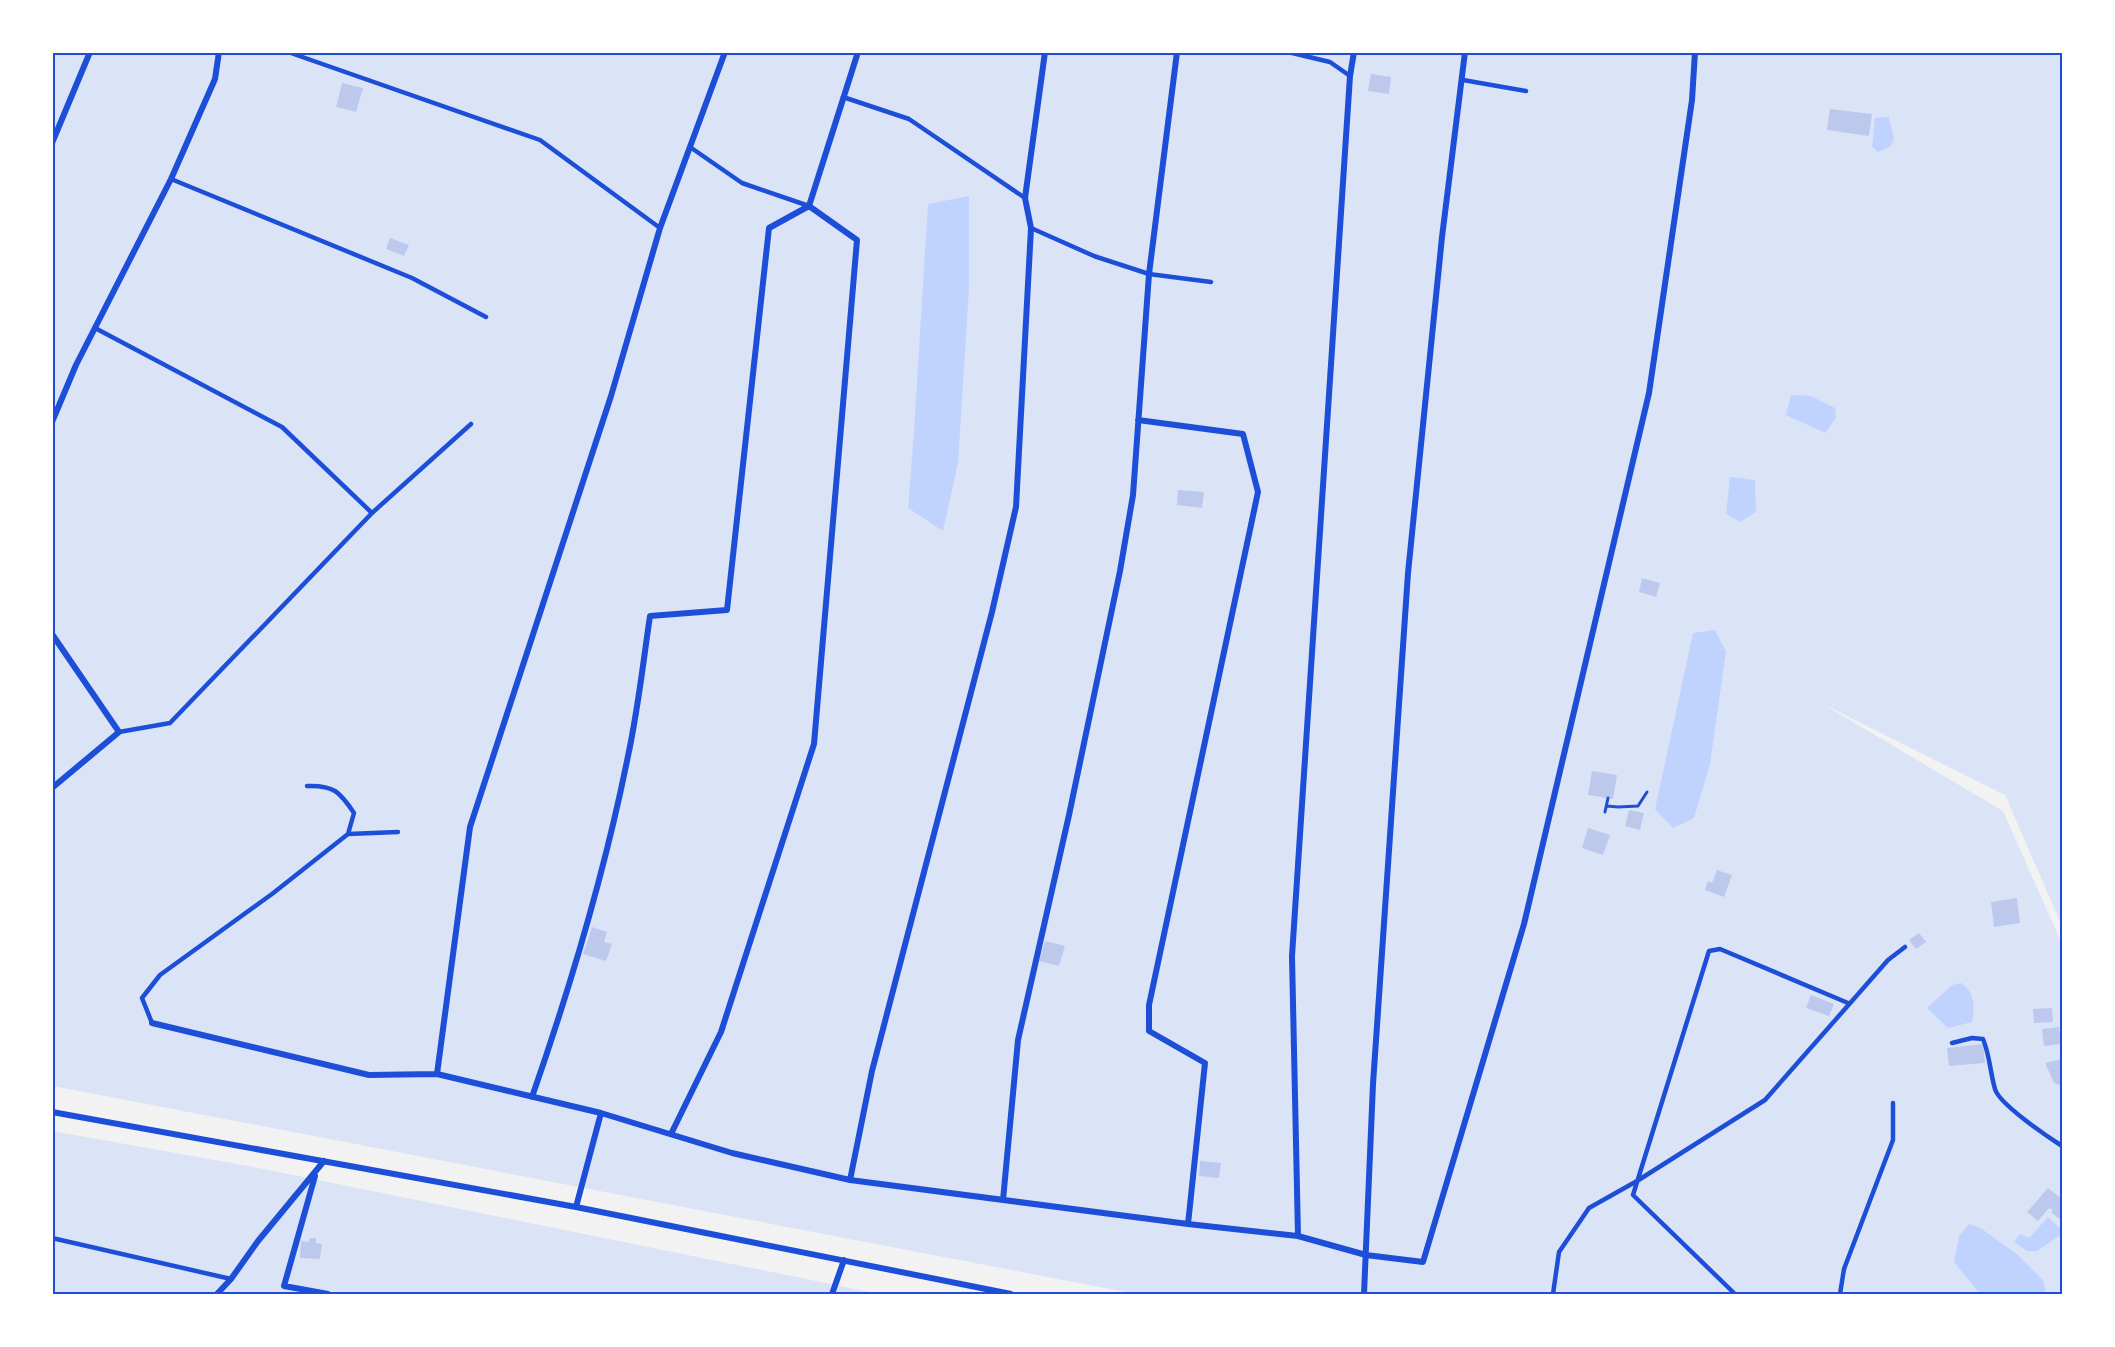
<svg xmlns="http://www.w3.org/2000/svg" width="2115" height="1347" font-family="'Golos Text',sans-serif">
  <style>
    .green { fill: #dbe4f7 }
    .water { fill: #bfd3fe }
    .building { fill: #bdc9ec }
    .lines { fill: none; stroke-linecap: round; stroke-linejoin: round }
    .path { stroke: #1d4ed8; stroke-width: 3 }
    .service { stroke: #1d4ed8; stroke-width: 4.5 }
    .minor { stroke: #1d4ed8; stroke-width: 6 }
    .neatline { fill: none; stroke: #1d4ed8; stroke-width: 2 }
  </style>
  <rect width="100%" height="100%" fill="#f2f2f2"/>
  <!-- green -->
  <path class="green" d="M 52,53 L 2062,53 L 2062,926 L 2005,795 L 1821,703 L 2003,811 L 2062,944 L 2062,1294 L 1136,1294 L 53,1086 Z
    M 52,1131 L 249,1166 L 880,1294 L 53,1294 Z"/>
  <!-- water -->
  <path class="water" d="M 1889,117 C 1891,133 1903,145 1877,152 L 1872,146 L 1875,118 Z
    M 969,196 L 969,288 L 958,463 L 943,531 L 908,508 L 914,431 L 928,204 Z
    M 1791,395 L 1811,396 L 1835,408 L 1836,418 L 1825,433 L 1786,415 Z
    M 1730,477 L 1755,480 L 1756,512 L 1740,522 L 1726,514 Z
    M 1715,630 L 1726,652 L 1710,764 L 1694,818 L 1673,828 L 1655,809 L 1693,633 Z
    M 1961,983 C 1975,993 1975,1006 1972,1022 L 1948,1028 L 1927,1008 L 1952,985 Z
    M 2048,1217 L 2062,1230 L 2062,1234 L 2037,1251 L 2027,1251 L 2014,1242 L 2020,1234 L 2029,1238 Z
    M 1969,1224 L 1982,1229 L 2018,1255 L 2043,1280 L 2046,1294 L 1980,1294 L 1954,1262 L 1959,1236 Z"/>
  <!-- building -->
  <path class="building" d="M 1371,74 L 1391,77 L 1389,94 L 1368,91 Z
    M 342,83 L 363,88 L 356,112 L 336,107 Z
    M 1830,109 L 1872,114 L 1869,136 L 1827,130 Z
    M 390,238 L 409,245 L 404,256 L 386,249 Z
    M 1178,490 L 1204,492 L 1202,508 L 1177,505 Z
    M 1642,578 L 1660,583 L 1656,597 L 1639,592 Z
    M 1592,771 L 1617,775 L 1613,799 L 1588,795 Z
    M 1629,810 L 1644,813 L 1640,830 L 1625,826 Z
    M 1588,828 L 1610,835 L 1603,855 L 1582,848 Z
    M 1717,870 L 1732,875 L 1724,897 L 1705,890 L 1708,881 L 1712,883 Z
    M 2017,898 L 2020,923 L 1994,927 L 1991,902 Z
    M 592,927 L 607,932 L 604,942 L 612,944 L 606,961 L 583,954 Z
    M 1919,933 L 1926,942 L 1916,949 L 1909,940 Z
    M 1045,941 L 1065,946 L 1059,966 L 1039,961 Z
    M 1811,995 L 1834,1004 L 1829,1016 L 1806,1008 Z
    M 2052,1008 L 2053,1022 L 2034,1023 L 2033,1009 Z
    M 2059,1027 L 2061,1044 L 2044,1046 L 2042,1029 Z
    M 1983,1044 L 1985,1063 L 1949,1066 L 1947,1048 Z
    M 2062,1059 L 2062,1086 L 2054,1083 L 2045,1063 Z
    M 1200,1161 L 1221,1163 L 1219,1178 L 1199,1176 Z
    M 2048,1188 L 2062,1199 L 2062,1215 L 2059,1219 L 2051,1212 L 2053,1210 L 2049,1208 L 2038,1221 L 2027,1212 Z
    M 310,1238 L 316,1238 L 316,1243 L 322,1244 L 320,1259 L 300,1258 L 301,1241 L 309,1242 Z"/>
  <g class="lines">
    <!-- path -->
    <path class="path" d="M 1607,806 L 1618,807 L 1638,806 L 1647,792
      M 1605,812 L 1608,798"/>
    <!-- service -->
    <path class="service" d="M 288,52 L 540,140 L 660,228
      M 1288,52 L 1330,62 L 1350,76
      M 1463,80 L 1526,91
      M 843,97 L 909,119 L 1025,198
      M 690,147 L 742,183 L 809,206
      M 171,179 L 412,278 L 486,317
      M 1031,228 L 1094,256 L 1149,274 L 1211,282
      M 95,328 L 282,427 L 372,513
      M 119,732 L 170,723 L 372,513 L 471,424
      M 307,786 C 334,785 340,792 354,813 L 348,834
      M 152,1023 L 142,998 L 160,975 L 272,894 L 348,834 L 398,832
      M 1952,1043 L 1972,1038 L 1983,1039 C 1990,1056 1990,1072 1995,1089 C 1999,1104 2048,1137 2062,1146
      M 52,1238 L 231,1279
      M 1553,1294 L 1559,1252 L 1589,1208 L 1637,1181 L 1765,1100 L 1888,960 L 1905,947
      M 1735,1294 L 1633,1195 L 1709,951 L 1720,949 L 1848,1003
      M 1840,1294 L 1844,1269 L 1893,1140 L 1893,1103"/>
    <!-- minor -->
    <path class="minor" d="M 52,143 L 90,52
      M 1138,420 L 1243,434 L 1258,492 L 1149,1005 L 1149,1031 L 1205,1063 L 1188,1224
      M 52,422 L 76,365 L 171,179 L 215,79 L 219,52
      M 52,634 L 119,732 L 52,788
      M 152,1023 L 369,1075 L 437,1074 L 601,1113 L 732,1153 L 850,1180 L 1188,1224 L 1298,1236 L 1366,1255 L 1423,1262 L 1524,924 L 1649,393 L 1692,100 L 1695,52
      M 437,1074 L 470,827 L 611,396 L 660,228 L 725,52
      M 532,1097 C 571,985 605,871 628,756 C 638,710 643,663 650,616 L 727,610 L 769,228 L 809,206
      M 52,1112 L 576,1207 L 1011,1294
      M 671,1134 L 721,1032 L 814,744 L 857,240 L 809,206 L 858,52
      M 315,1176 L 284,1286 L 328,1294
      M 850,1180 L 872,1071 L 992,612 L 1016,507 L 1031,228 L 1025,198 L 1045,52
      M 1003,1200 L 1018,1040 L 1069,815 L 1120,571 L 1133,495 L 1149,274 L 1177,52
      M 576,1207 L 601,1113
      M 1298,1236 L 1292,956 L 1350,76 L 1354,52
      M 217,1294 L 231,1279 L 258,1241 L 324,1161
      M 832,1294 L 844,1260
      M 1364,1294 L 1373,1084 L 1408,573 L 1442,237 L 1465,52"/>
  </g>
  <!-- border -->
  <rect width="2115" height="1347" fill="none" stroke="#ffffff" stroke-width="108"/>
  <rect x="54" y="54" width="2007" height="1239" class="neatline"/>
</svg>
